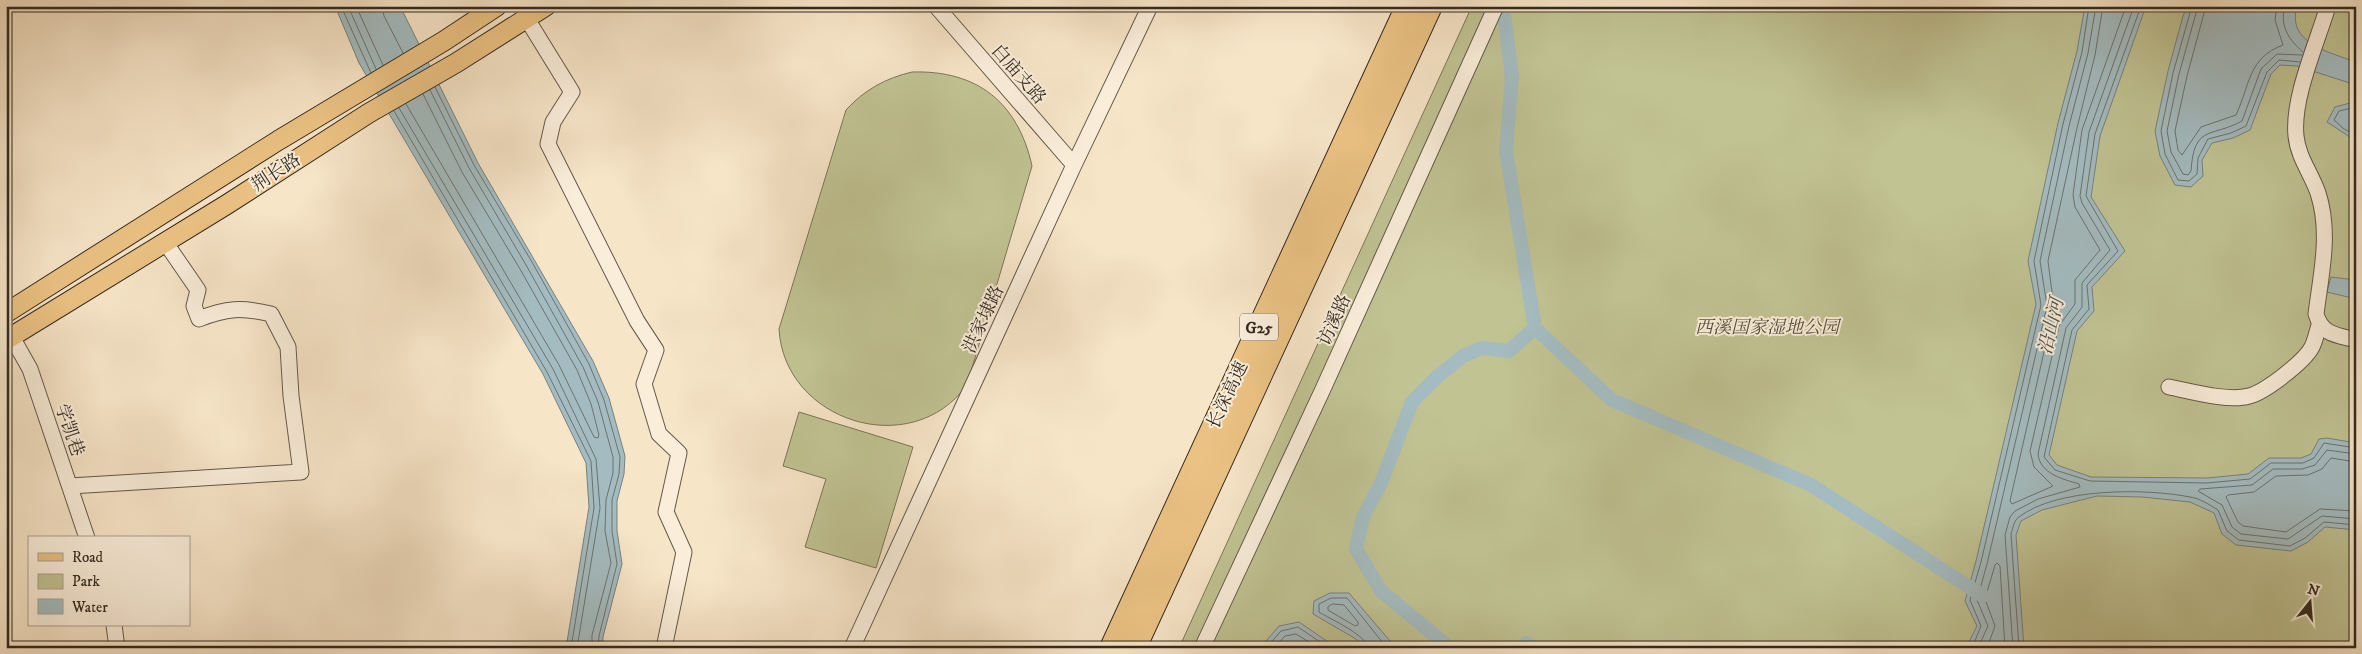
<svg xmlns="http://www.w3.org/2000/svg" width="2362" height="654" font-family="'IM FELL DW Pica','Noto Serif SC',serif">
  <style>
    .green { fill: #c1c393; stroke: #7a765a }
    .water { fill: #a4bcc1; stroke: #768281 }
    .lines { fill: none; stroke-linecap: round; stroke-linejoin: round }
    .shore { stroke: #6b7370; stroke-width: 1 }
    .canal { stroke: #a4bcc1; stroke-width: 14 }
    .minor-casing { stroke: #63594a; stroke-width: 17 }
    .major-casing { stroke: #322a20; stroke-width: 21 }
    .highway-casing { stroke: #322a20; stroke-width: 24 }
    .minor { stroke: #faeedb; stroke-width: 15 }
    .major { stroke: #ecc284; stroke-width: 19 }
    .highway { stroke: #ecc284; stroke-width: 22 }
    .labels { text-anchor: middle; stroke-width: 4; stroke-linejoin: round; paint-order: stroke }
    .shield { fill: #faeedb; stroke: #6e6558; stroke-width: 1 }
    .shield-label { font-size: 16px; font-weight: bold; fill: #322a20 }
    .street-label { font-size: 18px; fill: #322a20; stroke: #faeedb }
    .park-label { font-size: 18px; font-style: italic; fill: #56503d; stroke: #faeedb }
    .water-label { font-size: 19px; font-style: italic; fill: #4e4e48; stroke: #faeedb }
  </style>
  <rect width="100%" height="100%" fill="#f7e5c8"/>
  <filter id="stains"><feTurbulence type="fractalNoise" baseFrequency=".004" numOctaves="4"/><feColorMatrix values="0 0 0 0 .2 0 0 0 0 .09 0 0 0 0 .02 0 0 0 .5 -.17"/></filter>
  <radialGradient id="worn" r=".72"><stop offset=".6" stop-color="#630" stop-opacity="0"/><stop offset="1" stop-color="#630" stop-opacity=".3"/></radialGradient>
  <!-- green -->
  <path class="green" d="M 1472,6 L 2356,6 L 2356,648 L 1179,648 Z
    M 912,72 C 978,70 1018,103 1032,166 L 967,385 C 911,462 784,421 779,329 L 846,110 C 864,90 886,78 912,72 Z
    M 799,412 L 913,447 L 876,568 L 805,547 L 826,479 L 783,466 Z"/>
  <!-- water -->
  <path class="water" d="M 335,6 L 400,6 L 478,163 L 593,361 L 609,398 L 625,456 L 624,474 L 617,501 L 617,531 L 622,564 L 603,637 L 603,648 L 566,648 L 589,507 L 586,463 L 543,374 L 359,63 Z
    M 2085,6 L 2146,6 L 2100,136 L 2091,197 L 2125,251 L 2092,287 L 2094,311 L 2077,331 L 2049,455 L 2057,465 L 2091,477 L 2207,478 L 2248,474 L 2269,458 L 2301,458 L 2311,454 L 2319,439 L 2327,438 L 2356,443 L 2356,530 L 2325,527 L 2308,542 L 2291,551 L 2236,545 L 2222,534 L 2214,513 L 2190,502 L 2142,497 L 2097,496 L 2042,510 L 2021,521 L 2016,535 L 2024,648 L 1966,648 L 1977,626 L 1965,601 L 1976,561 L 2036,304 L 2028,261 L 2058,123 L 2077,51 Z
    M 2188,6 L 2297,6 C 2286,43 2329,52 2356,62 L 2356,85 L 2297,66 L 2280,65 L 2271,74 L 2250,130 L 2233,138 L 2212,143 L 2202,160 L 2203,176 L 2191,187 L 2175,185 L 2160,156 L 2155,131 L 2168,71 L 2183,16 Z
    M 2354,102 L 2356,102 L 2356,141 L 2327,122 L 2335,107 Z
    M 2331,277 L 2356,280 L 2356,299 L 2327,292 Z
    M 1330,593 L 1349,593 L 1396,648 L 1366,648 L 1356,639 L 1313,614 L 1314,601 Z
    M 1299,622 L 1337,648 L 1260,648 L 1279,626 Z"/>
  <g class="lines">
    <!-- shore -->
    <path class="shore" d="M 341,6 L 371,73
      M 348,6 L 376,69
      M 356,6 L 383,65
      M 382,6 L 384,16 L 403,53
      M 2103,6 L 2095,55 L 2077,128 L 2048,261 L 2054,308 L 2010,501 L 2012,504 L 2053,486 L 2034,467 L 2030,451 L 2059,326 L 2075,304 L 2075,280 L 2100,250 L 2075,207 L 2073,195 L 2082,130 L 2126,6
      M 2141,6 L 2095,134 L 2086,196 L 2118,251 L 2087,285 L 2089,309 L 2072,330 L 2044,457 L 2055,470 L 2090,481 L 2207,483 L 2250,479 L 2271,463 L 2303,463 L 2314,458 L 2324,443 L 2356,448
      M 2192,6 L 2173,73 L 2161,131 L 2165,154 L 2178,180 L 2189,181 L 2197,174 L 2198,158 L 2208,139 L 2231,133 L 2246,126 L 2267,72 L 2279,60 L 2300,62
      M 2198,6 L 2179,74 L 2167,131 L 2171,152 L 2183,174 L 2188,175 L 2191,171 C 2194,124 2211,138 2242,121 L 2261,69 L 2277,54 L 2302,55
      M 2206,6 L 2187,76 L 2175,131 L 2178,150 L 2182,155 L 2201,127 L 2236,115 C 2250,85 2248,58 2283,45 L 2275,20 L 2277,6
      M 2285,6 C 2279,26 2289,40 2303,52
      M 435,87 L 474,165 L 532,262 L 589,364 L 604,400 L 620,457 L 619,474 L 612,500 L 612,531 L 617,564 L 599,636 L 598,648
      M 430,90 L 469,168 L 526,265 L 583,367 L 598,402 L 613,457 L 613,473 L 606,500 L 605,531 L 611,563 L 592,635 L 592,648
      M 406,104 L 559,365 L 594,437 L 598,438 L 599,435 L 591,404 L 577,370 L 520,269 L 462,172 L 423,94
      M 2356,107 L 2339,111 L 2334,120 L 2344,129 L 2356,135
      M 399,108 L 553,369 L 596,459 L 600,508 L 577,648
      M 394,111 L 547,372 L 591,461 L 594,508 L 571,648
      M 2356,454 L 2327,450 L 2315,465 L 2302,469 L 2273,469 L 2252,485 L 2200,489 L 2198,491 L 2222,505 L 2232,527 L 2241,534 L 2288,539 L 2322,516 L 2356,519
      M 2356,462 L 2331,458 L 2322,469 L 2308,475 L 2276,476 L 2254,492 L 2228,495 L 2226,497 L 2238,522 L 2243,526 L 2286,532 L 2320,509 L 2356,511
      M 1333,604 L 1344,605 L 1358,622 L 1358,625 L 1355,626 L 1328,610 L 1328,607 Z
      M 1266,648 L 1281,631 L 1298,627 L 1329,648
      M 1274,648 L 1285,636 L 1296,634 L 1319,648
      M 1368,648 C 1367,635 1330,619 1319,612 L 1319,604 L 1331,598 L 1347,598 L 1387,648
      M 1972,648 L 1981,626 L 1970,600 L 1981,562 L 2041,305 L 2034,261 L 2063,124 L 2082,52 L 2089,6
      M 1978,648 L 1988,626 L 1977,600 L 1987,564 L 2047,306 L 2040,261 L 2069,126 L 2088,53 L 2096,6
      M 1987,648 L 1995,626 L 1985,599 L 1995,565 L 1997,563 L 2000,566 L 2005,648
      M 2013,648 L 2005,535 L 2010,517 L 2015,511 L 2038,499 L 2080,487 L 2079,484 C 2063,479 2040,474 2038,454 L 2066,328 L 2082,307 L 2082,283 L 2110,250 L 2082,203 L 2080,196 L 2089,132 L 2134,6
      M 2019,648 L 2011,534 C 2013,528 2014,520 2019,517 C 2056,488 2145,488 2190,497 C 2199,498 2210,505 2218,510 L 2227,531 L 2239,540 L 2290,546 L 2305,538 L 2324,522 L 2356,525"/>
    <!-- canal -->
    <path class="canal" d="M 1503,6 L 1512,77 L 1506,151 L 1535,328 L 1612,400 L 1811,485 L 1983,596
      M 1450,648 L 1381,591 L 1356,549 L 1363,517 L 1381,483 L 1412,402 L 1437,377 L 1463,356 L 1482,348 L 1509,351 L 1535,328
      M 1522,648 L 1526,643 L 1533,648"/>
    <defs>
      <path id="minor" d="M 936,6 L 1074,165
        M 2328,6 C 2317,43 2292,98 2296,136 C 2298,157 2311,173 2318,193 C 2331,233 2321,274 2316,314 C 2322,335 2337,335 2356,340
        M 527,19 L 572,92 L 553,122 L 548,144 L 637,321 L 656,350 L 644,384 L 659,434 L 679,453 L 666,512 L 684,552 L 664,648
        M 12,337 L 30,369 L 87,538
        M 2169,387 C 2190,391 2228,402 2249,396 C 2265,392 2304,362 2312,347 C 2315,341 2317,332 2319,325
        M 70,486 L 301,472 L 291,396 L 288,347 L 271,314 C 242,307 226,308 199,319 L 194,306 L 198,290 L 165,242
        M 114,625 L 117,648
        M 852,648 L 1074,165 L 1150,6
        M 1202,648 L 1323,389 L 1496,6"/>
      <path id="major" d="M 6,313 L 279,140 L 444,41 L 497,6
        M 6,340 L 226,205 L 369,113 L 456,63 L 546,6"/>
      <path id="highway" d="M 1111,648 L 1407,6
        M 1135,648 L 1431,6"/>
    </defs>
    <!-- minor casing -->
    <use href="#minor" class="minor-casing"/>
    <!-- major casing -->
    <use href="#major" class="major-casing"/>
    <!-- highway casing -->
    <use href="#highway" class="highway-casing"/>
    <!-- minor -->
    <use href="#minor" class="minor"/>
    <!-- major -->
    <use href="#major" class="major"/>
    <!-- highway -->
    <use href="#highway" class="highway"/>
  </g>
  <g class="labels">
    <!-- shield labels -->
    <rect class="shield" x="1240" y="313.5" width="38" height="27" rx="4"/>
    <g class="shield-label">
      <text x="1259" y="333">G25</text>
    </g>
    <!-- street labels -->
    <g class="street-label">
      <text transform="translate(1019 74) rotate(49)" y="6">白庙支路</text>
      <text transform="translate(276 172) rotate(-33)" y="6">荆长路</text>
      <text transform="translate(983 319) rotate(-65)" y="6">洪家埭路</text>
      <text transform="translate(1334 320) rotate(-66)" y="6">访溪路</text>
      <text transform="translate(1227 395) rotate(-65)" y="6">长深高速</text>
      <text transform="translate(70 430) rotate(71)" y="6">学凯巷</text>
    </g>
    <!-- park labels -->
    <g class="park-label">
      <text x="1767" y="333">西溪国家湿地公园</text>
    </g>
    <!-- water labels -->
    <g class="water-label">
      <text transform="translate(2050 326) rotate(-77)" y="7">沿山河</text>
    </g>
  </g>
  <!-- margin -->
  <rect width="2362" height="654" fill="none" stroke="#f7e5c8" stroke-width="25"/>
  <rect x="8" y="8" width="2347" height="639" fill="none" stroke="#322a20" stroke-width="2.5"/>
  <rect x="12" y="12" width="2337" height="629" fill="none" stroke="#322a20"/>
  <!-- legend -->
  <rect x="28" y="536" width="162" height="90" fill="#faeedb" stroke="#aaa090"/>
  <rect x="38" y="553" width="25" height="8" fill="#ecc284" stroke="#aaa090"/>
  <text x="72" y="562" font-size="15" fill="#322a20">Road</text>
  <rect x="38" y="574" width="25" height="15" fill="#c1c393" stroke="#aaa090"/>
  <text x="72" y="586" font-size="15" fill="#322a20">Park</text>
  <rect x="38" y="599" width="25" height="15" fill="#a4bcc1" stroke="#aaa090"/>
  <text x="72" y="612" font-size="15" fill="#322a20">Water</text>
  <!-- north arrow -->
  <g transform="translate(2310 602) rotate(17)" stroke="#faeedb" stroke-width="4" paint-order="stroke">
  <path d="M0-4L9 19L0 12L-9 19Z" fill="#322a20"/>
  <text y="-8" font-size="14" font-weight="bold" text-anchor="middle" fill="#322a20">N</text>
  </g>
  <rect width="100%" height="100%" filter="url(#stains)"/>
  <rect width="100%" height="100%" fill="url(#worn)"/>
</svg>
